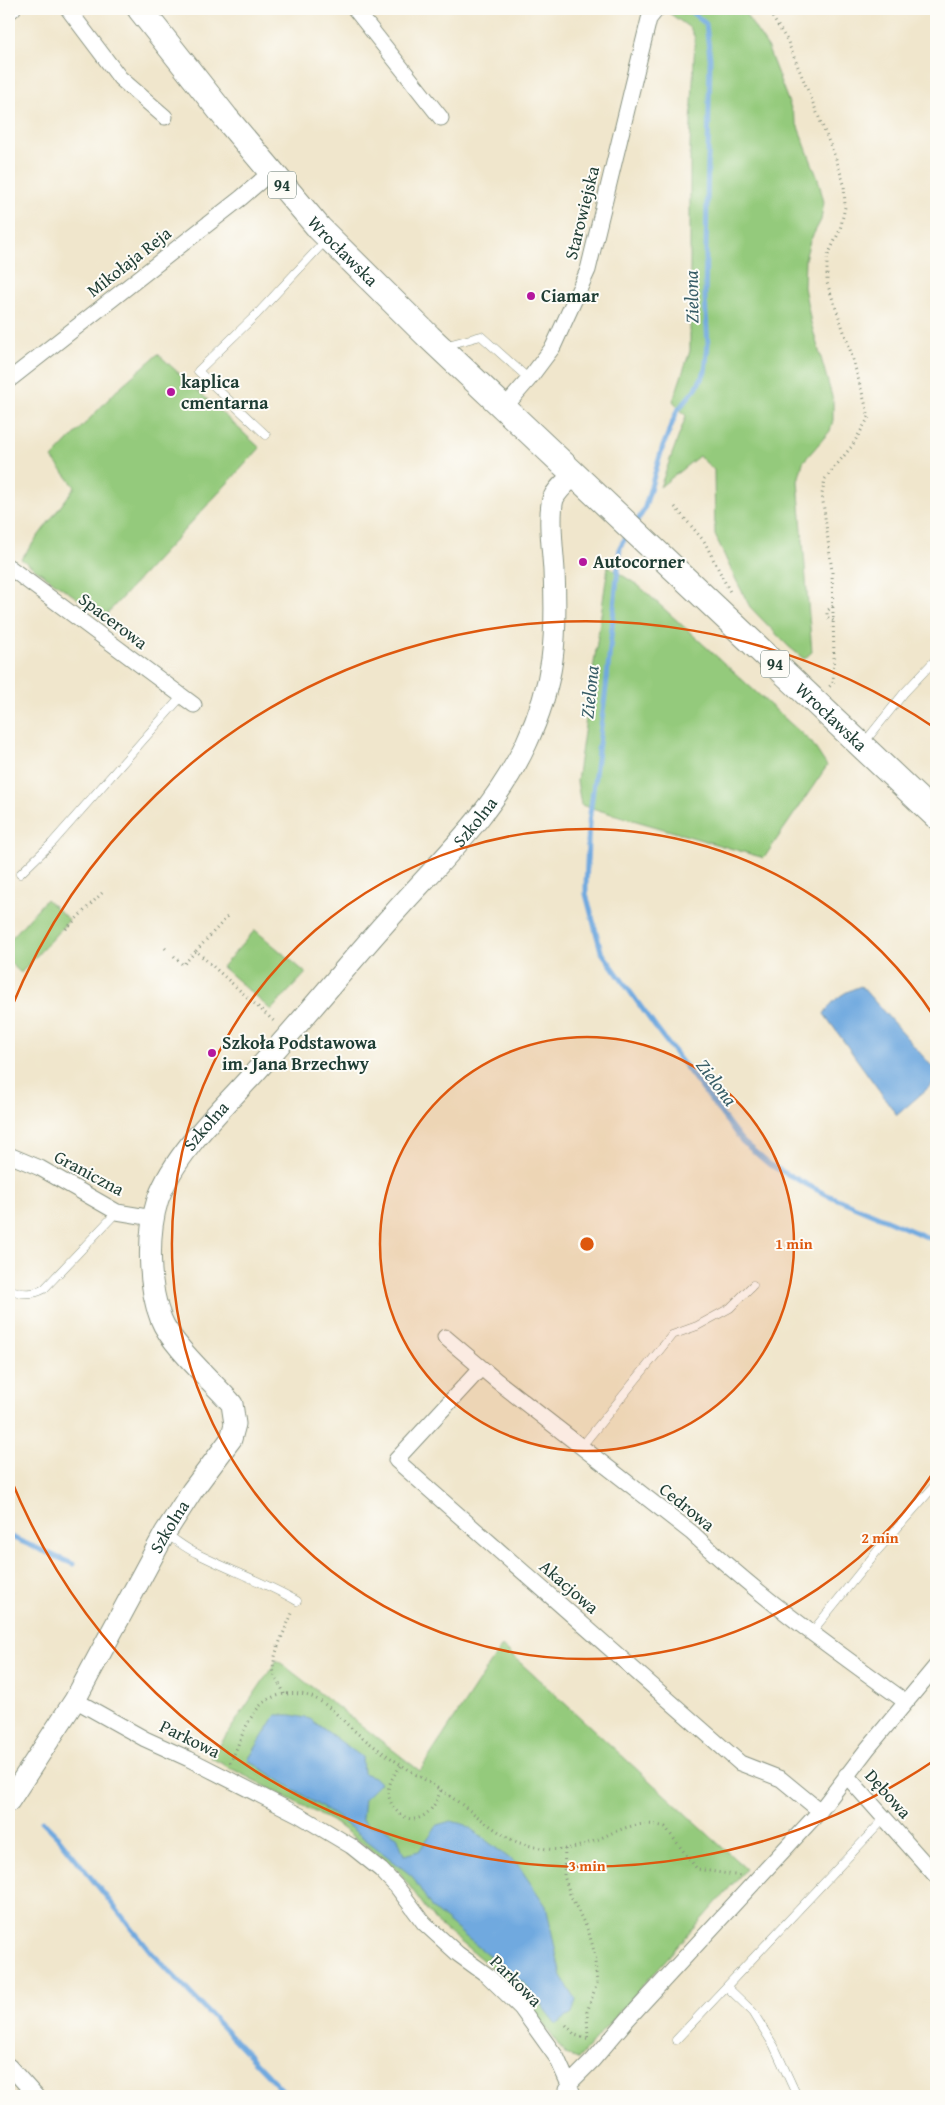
<svg xmlns="http://www.w3.org/2000/svg" width="945" height="2105" font-family="'Gentium Book Plus',serif">
  <style>
    .green { fill: #94ca7c; stroke: #5a8458 }
    .water { fill: #6fa9df; stroke: #47738a }
    .lines { fill: none; stroke-linecap: round; stroke-linejoin: round }
    .stream { stroke: #6fa9df; stroke-width: 5 }
    .lane-casing { stroke: #889280; stroke-width: 9 }
    .street-casing { stroke: #889280; stroke-width: 17 }
    .secondary-casing { stroke: #889280; stroke-width: 23 }
    .primary-casing { stroke: #889280; stroke-width: 27 }
    .path { stroke: #889280; stroke-width: 3; stroke-dasharray: 1 4; stroke-linecap: butt }
    .lane { stroke: #fff; stroke-width: 8 }
    .street { stroke: #fff; stroke-width: 15 }
    .secondary { stroke: #fff; stroke-width: 21 }
    .primary { stroke: #fff; stroke-width: 25 }
    .ring { fill: none; stroke: #de580e; stroke-width: 2.5 }
    .poi-dot { fill: #b5179e; stroke: #fdfcf7; stroke-width: 2 }
    .labels { text-anchor: middle; stroke-width: 4; stroke-linejoin: round; paint-order: stroke }
    .shield { fill: #fdfcf7; stroke: #62766e; stroke-width: 1 }
    .shield-label { font-size: 16px; font-weight: bold; fill: #1f3d34 }
    .street-label { font-size: 18px; fill: #1f3d34; stroke: #fdfcf7 }
    .poi-label { font-size: 18px; font-weight: bold; fill: #1f3d34; stroke: #fdfcf7; text-anchor: start }
    .water-label { font-size: 19px; font-style: italic; fill: #375d67; stroke: #fdfcf7 }
    .centre { fill: #de580e; stroke: #fdfcf7; stroke-width: 2.5 }
    .ring-label { font-size: 15px; text-anchor: middle; font-weight: bold; fill: #de580e; stroke: #fdfcf7; stroke-width: 4; stroke-linejoin: round; paint-order: stroke }
  </style>
  <rect width="100%" height="100%" fill="#fdfcf7"/>
  <filter id="ink" filterUnits="userSpaceOnUse"><feTurbulence type="fractalNoise" baseFrequency=".02" numOctaves="2"/><feDisplacementMap in="SourceGraphic" scale="10" xChannelSelector="R" yChannelSelector="G"/><feConvolveMatrix kernelMatrix="1 2 1 2 8 2 1 2 1" color-interpolation-filters="sRGB"/></filter>
  <filter id="wash" filterUnits="userSpaceOnUse"><feTurbulence type="fractalNoise" baseFrequency=".0096" numOctaves="4" result="noise"/><feDisplacementMap in="SourceGraphic" scale="20" xChannelSelector="R" yChannelSelector="G"/><feGaussianBlur stdDeviation="1.12" result="paint"/><feColorMatrix in="noise" values="0 0 0 0 0 0 0 0 0 0 0 0 0 0 0 0 0 1.4 0 .05"/><feComposite in="paint" operator="in"/></filter>
  <g filter="url(#wash)">
    <rect width="100%" height="100%" fill="#f0e6cc"/>
    <!-- green -->
    <path class="green" d="M 672,9 L 742,9 L 767,46 L 818,179 L 824,202 L 821,220 L 810,241 L 805,259 L 804,287 L 811,323 L 833,400 L 833,420 L 830,431 L 803,462 L 798,481 L 812,652 L 804,659 L 788,646 L 750,607 L 733,574 L 715,535 L 714,470 L 699,456 L 660,487 L 686,416 L 673,401 L 690,351 L 690,146 L 695,38 L 690,28 L 669,13 Z
      M 158,354 L 260,448 L 104,617 L 21,559 L 75,487 L 52,458 L 121,386 Z
      M 608,566 L 639,586 L 812,743 L 827,766 L 764,858 L 581,805 L 577,781 Z
      M 46,899 L 69,920 L 21,973 L 9,962 L 9,941 Z
      M 255,930 L 306,973 L 271,1010 L 222,967 Z
      M 502,1646 L 746,1869 L 578,2059 L 565,2054 L 531,2007 L 502,1976 L 435,1921 L 397,1869 L 332,1821 L 211,1758 L 277,1660 L 420,1771 Z"/>
    <!-- water -->
    <path class="water" d="M 861,986 L 936,1071 L 936,1081 L 897,1115 L 824,1014 C 834,998 844,992 861,986 Z
      M 276,1715 L 291,1715 L 310,1719 L 362,1757 L 363,1773 L 374,1777 L 380,1783 L 364,1799 L 362,1818 L 368,1826 L 380,1826 L 397,1836 L 404,1855 L 419,1851 L 437,1825 L 451,1821 L 466,1825 L 518,1865 L 546,1906 L 561,1976 L 576,2000 L 572,2014 L 556,2024 L 525,1984 L 466,1937 L 432,1908 L 412,1876 L 337,1817 L 248,1760 Z"/>
    <g class="lines">
      <!-- stream -->
      <path class="stream" d="M 636,523 L 644,510 L 662,449 L 677,411 L 696,388 L 705,372 L 708,344 L 705,298 L 710,58 L 706,24 L 688,9
        M 628,534 L 620,547 L 606,688 L 589,822 L 586,884 L 586,894 L 601,951 L 656,1028 L 742,1141 L 770,1165 L 823,1193 L 936,1241
        M 9,1536 L 73,1564
        M 42,1821 L 59,1838 L 150,1951 L 288,2096"/>
    </g>
  </g>
  <g filter="url(#ink)">
    <g class="lines">
      <defs>
        <path id="lane" d="M 444,346 L 481,336 L 529,379
          M 266,435 L 198,371 L 257,314 L 327,239
          M 864,743 L 904,693 L 936,659
          M 20,874 L 52,843 L 182,696
          M 9,1289 C 20,1294 33,1295 44,1289 L 117,1212
          M 582,1446 L 672,1335 L 697,1326 L 730,1308 L 753,1285
          M 166,1534 C 176,1540 185,1548 196,1553 C 229,1570 264,1582 297,1601
          M 811,1633 L 878,1550 L 936,1484
          M 727,1987 L 753,2012 L 774,2046 L 797,2096
          M 676,2040 L 885,1818"/>
        <path id="street" d="M 68,9 L 120,78 L 165,117
          M 355,9 L 441,118
          M 9,12 L 13,9
          M 9,380 L 241,198 L 271,172
          M 504,408 L 529,379 L 553,347 L 588,270 L 649,19 L 657,9
          M 9,567 L 194,705
          M 9,1155 L 40,1168 L 117,1212 L 153,1218
          M 445,1337 L 497,1381 L 692,1533 C 758,1596 833,1649 906,1702
          M 481,1368 L 396,1460 L 740,1763 L 781,1779 L 820,1811
          M 75,1700 L 145,1739 L 189,1759 L 299,1815 L 351,1846 L 381,1870 L 397,1887 L 424,1923 L 458,1954 L 487,1975 L 521,2008 L 557,2058 L 574,2096
          M 846,1775 L 936,1876
          M 9,2066 L 36,2096
          M 566,2090 L 570,2083 L 593,2060 L 627,2020 L 820,1811 L 868,1748 L 936,1666"/>
        <g id="secondary">
          <path id="s1" d="M 9,1801 L 75,1700 L 165,1533 L 192,1491 L 231,1439 L 235,1424 L 232,1404 C 213,1382 171,1345 161,1319 C 148,1286 147,1233 158,1199 C 175,1152 226,1105 259,1068 C 303,1020 343,970 386,922 C 436,865 494,813 526,744 C 555,682 557,638 554,571 C 553,551 548,518 553,499 C 557,489 568,481 575,474"/>
        </g>
        <g id="primary">
          <path id="s2" d="M 140,9 L 226,118 L 319,228 L 429,337 L 936,816"/>
        </g>
      </defs>
      <!-- lane casing -->
      <use href="#lane" class="lane-casing"/>
      <!-- street casing -->
      <use href="#street" class="street-casing"/>
      <!-- secondary casing -->
      <use href="#secondary" class="secondary-casing"/>
      <!-- primary casing -->
      <use href="#primary" class="primary-casing"/>
      <!-- path -->
      <path class="path" d="M 767,9 L 787,40 L 836,159 L 844,184 L 845,207 L 840,230 L 827,257 L 827,283 L 849,346 L 869,417 L 852,446 L 825,479 L 822,494 L 832,571 L 834,657 L 833,683 L 829,687
        M 675,507 L 704,541 L 730,592
        M 833,606 L 827,611 L 827,617 L 834,621
        M 66,929 L 104,891
        M 165,948 L 168,951
        M 196,951 L 229,915
        M 174,956 L 183,965 L 196,951 L 276,1023
        M 284,1694 C 282,1686 276,1681 274,1673 C 270,1658 287,1626 293,1611
        M 230,1763 C 240,1743 248,1711 269,1699 C 280,1693 297,1692 309,1696 C 328,1702 342,1721 357,1733 C 387,1758 422,1777 454,1799 C 470,1810 503,1838 520,1843 C 534,1847 550,1851 565,1849 C 602,1845 626,1815 665,1827 L 697,1869 L 741,1876
        M 401,1766 C 396,1772 391,1779 389,1787 C 385,1805 406,1827 423,1816 C 433,1810 437,1800 441,1790
        M 565,1849 L 564,1876 L 570,1894 L 589,1933 L 594,1951 L 597,1983 L 587,2012 L 588,2041
        M 566,2025 L 575,2035 L 588,2039"/>
      <!-- lane -->
      <use href="#lane" class="lane"/>
      <!-- street -->
      <use href="#street" class="street"/>
      <!-- secondary -->
      <use href="#secondary" class="secondary"/>
      <!-- primary -->
      <use href="#primary" class="primary"/>
    </g>
  </g>
  <!-- distance rings -->
  <circle cx="587" cy="1244" r="207" fill="#de580e" fill-opacity=".12"/>
  <g class="ring">
    <circle cx="587" cy="1244" r="207"/>
    <path d="M935 1470A415 415 0 1 1 935 1018"/>
    <path d="M935 1760A622 622 0 0 1 10 1477M10 1011A622 622 0 0 1 935 728"/>
  </g>
  <!-- markers -->
  <g class="poi-dot">
    <circle cx="531" cy="296" r="5"/>
    <circle cx="171" cy="392" r="5"/>
    <circle cx="583" cy="562" r="5"/>
    <circle cx="212" cy="1053" r="5"/>
  </g>
  <g class="labels">
    <!-- shield labels -->
    <g class="shield">
      <rect x="268" y="171.5" width="28" height="27" rx="4"/>
      <rect x="761" y="650.5" width="28" height="27" rx="4"/>
    </g>
    <g class="shield-label">
      <text x="282" y="191">94</text>
      <text x="775" y="670">94</text>
    </g>
    <!-- street labels -->
    <g class="street-label">
      <text transform="translate(582 213) rotate(-76)" y="6">Starowiejska</text>
      <text dy="6" stroke="none"><textPath href="#s2" startOffset="316">Wrocławska</textPath></text>
      <text transform="translate(129 262) rotate(-38)" y="6">Mikołaja Reja</text>
      <text transform="translate(113 621) rotate(37)" y="6">Spacerowa</text>
      <text dy="6" stroke="none"><textPath href="#s2" startOffset="991">Wrocławska</textPath></text>
      <text dy="6" stroke="none"><textPath href="#s1" startOffset="1188">Szkolna</textPath></text>
      <text dy="6" stroke="none"><textPath href="#s1" startOffset="782">Szkolna</textPath></text>
      <text transform="translate(89 1173) rotate(28)" y="6">Graniczna</text>
      <text transform="translate(687 1507) rotate(39)" y="6">Cedrowa</text>
      <text dy="6" stroke="none"><textPath href="#s1" startOffset="318">Szkolna</textPath></text>
      <text transform="translate(569 1587) rotate(41)" y="6">Akacjowa</text>
      <text transform="translate(190 1739) rotate(26)" y="6">Parkowa</text>
      <text transform="translate(888 1794) rotate(48)" y="6">Dębowa</text>
      <text transform="translate(516 1981) rotate(45)" y="6">Parkowa</text>
    </g>
    <!-- poi labels -->
    <g class="poi-label">
      <text x="541" y="302">Ciamar</text>
      <text x="181" y="388">kaplica<tspan x="181" dy="21">cmentarna</tspan></text>
      <text x="593" y="568">Autocorner</text>
      <text x="222" y="1049">Szkoła Podstawowa<tspan x="222" dy="21">im. Jana Brzechwy</tspan></text>
    </g>
    <!-- water labels -->
    <g class="water-label">
      <text transform="translate(691 297) rotate(-91)" y="7">Zielona</text>
      <text transform="translate(589 692) rotate(-84)" y="7">Zielona</text>
      <text transform="translate(717 1082) rotate(53)" y="7">Zielona</text>
    </g>
  </g>
  <circle cx="587" cy="1244" r="8" class="centre"/>
  <g class="ring-label">
    <text x="794" y="1249">1 min</text>
    <text x="880" y="1543">2 min</text>
    <text x="587" y="1871">3 min</text>
  </g>
  <!-- margin -->
  <rect width="945" height="2105" fill="none" stroke="#fdfcf7" stroke-width="30"/>
</svg>
